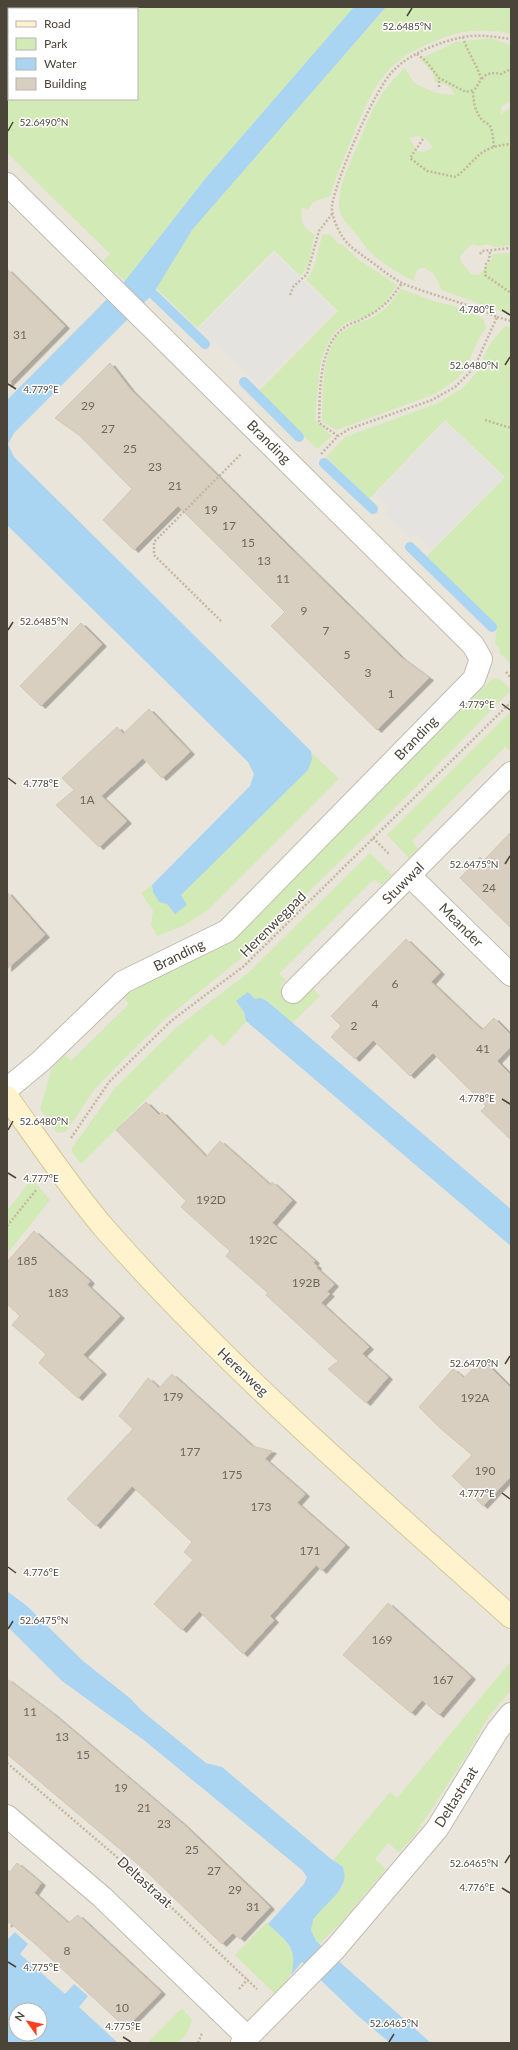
<svg xmlns="http://www.w3.org/2000/svg" width="518" height="2050" font-family="Lato,sans-serif">
  <style>
    .residential { fill: #eae5da; fill-rule: evenodd }
    .green { fill: #d2eab5; fill-rule: evenodd }
    .parking { fill: #e5e3e0 }
    .water { fill: #a9d4f2; fill-rule: evenodd }
    .lines { fill: none; stroke-linecap: round; stroke-linejoin: round }
    .stream { stroke: #a9d4f2; stroke-width: 10 }
    .building { fill: #d8cfc1; stroke: #d3c7b4; filter: url(#shadow) }
    .street-casing { stroke: #c2bbae; stroke-width: 24 }
    .secondary-casing { stroke: #d6c79b; stroke-width: 24 }
    .path { stroke: #c4b79f; stroke-width: 2.5; stroke-dasharray: 2 2; stroke-linecap: butt }
    .street { stroke: #fff; stroke-width: 22 }
    .secondary { stroke: #fff3cd; stroke-width: 22 }
    .ticks { fill: none; stroke: #4b4439; stroke-width: 1.5 }
    .labels { text-anchor: middle; stroke-width: 3; stroke-linejoin: round; paint-order: stroke }
    .number-label { font-size: 12px; fill: #6e675b }
    .street-label { font-size: 14px; fill: #4b4439; stroke: #fff }
    .ticks-label { font-size: 10px; text-anchor: middle; fill: #4b4439; stroke: #fff; stroke-width: 3; stroke-linejoin: round; paint-order: stroke }
  </style>
  <defs>
    <filter id="shadow"><feDropShadow dx="4.5" dy="2.5" stdDeviation="0" flood-color="#0004"/></filter>
  </defs>
  <rect width="100%" height="100%" fill="#f6f3ec"/>
  <!-- residential -->
  <path class="residential" d="M 7,7 L 511,7 L 511,2043 L 7,2043 ZM 9,9 L 137,9 L 137,99 L 9,99 ZM 16,2010 L 40,2010 L 40,2034 L 16,2034 Z"/>
  <!-- green -->
  <path class="green" d="M 64,7 L 354,7 L 205,179 L 125,281 L 103,261 L 110,254 L 7,153 L 7,71 L 9,69 L 9,99 L 137,99 L 137,9 L 62,9 Z
    M 386,7 L 511,7 L 511,34 C 487,28 462,30 440,39 C 387,59 376,81 355,131 C 346,152 337,174 330,196 L 313,202 L 308,210 L 302,207 C 300,221 303,228 315,235 C 309,248 313,266 300,276 L 274,250 L 197,328 L 156,288 L 192,230 Z
    M 490,38 L 511,45 L 511,101 L 502,106 L 500,115 L 511,107 L 511,245 L 496,247 L 487,244 L 480,246 L 471,244 L 460,256 L 461,262 L 471,274 L 479,275 L 492,259 L 492,254 L 511,253 L 511,315 L 442,290 L 434,274 L 423,267 L 417,270 L 414,281 C 398,273 379,262 367,249 C 363,244 360,238 356,234 C 347,222 338,218 339,200 C 341,180 351,161 359,142 C 372,110 379,92 405,68 L 414,83 L 436,93 L 455,95 C 453,87 443,83 435,82 L 433,73 L 420,59 L 456,42 ZM 418,136 L 425,139 L 433,147 L 424,152 L 417,151 L 409,138 Z
    M 323,234 L 331,235 L 338,244 L 342,244 L 358,259 L 397,285 C 389,298 381,311 365,317 C 359,319 352,320 345,324 C 315,343 319,389 315,420 L 332,436 L 317,449 L 258,392 L 338,311 L 306,280 C 317,268 317,249 323,234 Z
    M 401,289 L 434,301 L 457,307 L 483,318 L 486,328 C 476,340 473,354 466,367 C 460,379 445,387 435,394 L 337,430 L 322,422 C 323,398 321,358 336,338 C 345,327 361,322 373,317 C 387,310 393,300 401,289 Z
    M 505,326 L 511,327 L 511,664 L 499,652 L 500,650 L 495,643 L 497,627 L 426,557 L 505,477 L 445,420 L 369,499 L 326,457 L 345,437 L 436,404 L 463,388 L 478,371 L 489,345 Z
    M 496,678 L 501,680 L 511,690 L 415,788 L 239,960 L 165,1019 L 111,1072 L 94,1090 L 66,1132 L 57,1133 L 40,1109 L 52,1068 L 65,1055 L 71,1061 L 129,1004 L 123,997 L 158,975 L 219,947 L 239,932 L 491,680 Z
    M 511,711 L 511,752 L 505,747 L 412,841 L 418,849 L 409,858 L 387,835 Z
    M 311,752 L 339,779 L 208,910 L 183,926 L 157,936 L 151,925 L 153,911 L 141,893 L 152,885 L 153,892 L 187,905 L 181,895 L 312,759 Z
    M 370,853 L 392,875 L 381,885 L 374,879 L 279,974 L 286,980 L 280,987 L 296,1003 L 313,988 L 320,996 L 292,1023 L 265,999 L 255,999 L 248,992 L 242,1008 L 247,1021 L 224,1046 L 211,1034 L 81,1164 L 72,1152 L 72,1148 L 115,1088 L 177,1027 L 248,973 Z
    M 32,1179 L 50,1200 L 7,1254 L 7,1211 Z
    M 511,1661 L 511,1690 L 489,1716 L 468,1753 L 414,1836 L 399,1852 L 388,1843 L 375,1859 L 386,1869 L 339,1925 L 319,1944 C 297,1924 329,1900 343,1886 L 342,1866 L 333,1860 L 390,1792 L 397,1798 Z
    M 267,1922 C 295,1949 307,1961 275,1994 L 235,1955 Z
    M 182,2008 L 192,2020 C 184,2048 173,2043 147,2043 Z"/>
  <!-- parking -->
  <path class="parking" d="M 274,253 L 334,311 L 259,386 L 200,328 Z
    M 445,422 L 503,477 L 432,549 L 415,534 L 411,538 L 385,514 L 390,509 L 375,495 Z"/>
  <!-- water -->
  <path class="water" d="M 354,7 L 386,7 L 192,230 L 153,294 L 14,433 L 8,444 L 14,457 L 311,751 L 312,759 L 308,770 L 181,895 L 187,905 L 175,914 L 167,904 L 159,902 L 153,892 L 152,885 L 250,786 L 254,774 L 248,762 L 7,525 L 7,400 L 125,281 L 205,179 Z
    M 248,992 L 255,999 L 261,998 L 267,1001 L 511,1209 L 511,1246 L 246,1021 L 244,1012 L 236,1001 Z
    M 7,1591 L 27,1606 L 83,1661 L 131,1699 L 142,1711 L 206,1763 L 222,1767 L 331,1859 L 342,1866 C 353,1888 324,1903 313,1920 L 311,1930 L 316,1941 L 431,2043 L 390,2043 L 357,2015 L 302,1962 L 291,1975 C 299,1948 286,1941 268,1924 L 304,1884 L 307,1877 L 302,1870 L 145,1741 L 62,1681 L 7,1626 Z
    M 15,1932 L 28,1944 L 20,1954 L 65,1994 L 74,1984 L 88,1996 L 79,2007 L 118,2043 L 7,2043 L 7,1940 ZM 16,2010 L 40,2010 L 40,2034 L 16,2034 Z"/>
  <g class="lines">
    <!-- stream -->
    <path class="stream" d="M 153,294 L 205,344
      M 244,382 L 299,437
      M 324,463 L 373,509
      M 410,547 L 492,627"/>
  </g>
  <!-- building -->
  <path class="building" d="M 7,269 L 65,326 L 7,385 Z
    M 110,363 L 130,389 L 293,551 L 402,658 L 429,678 L 377,730 L 271,626 L 285,612 L 178,506 L 134,550 L 103,520 L 132,489 L 79,435 L 55,418 Z
    M 81,623 L 102,644 L 41,706 L 20,686 Z
    M 149,709 L 190,752 L 162,778 L 143,758 L 101,796 L 127,821 L 99,847 L 56,805 L 74,790 L 62,778 L 117,727 L 123,734 Z
    M 511,832 L 511,928 L 460,878 L 480,857 L 483,861 Z
    M 7,892 L 45,935 L 7,969 Z
    M 406,939 L 440,972 L 431,982 L 471,1020 L 482,1030 L 494,1018 L 511,1035 L 511,1046 L 497,1061 L 511,1075 L 511,1140 L 481,1111 L 486,1106 L 433,1053 L 410,1076 L 373,1040 L 355,1059 L 331,1037 L 341,1026 L 331,1016 Z
    M 146,1102 L 159,1115 L 162,1112 L 206,1157 L 220,1141 L 270,1185 L 272,1182 L 292,1200 L 272,1223 L 315,1261 L 313,1263 L 317,1266 L 316,1268 L 334,1284 L 327,1292 L 330,1294 L 321,1303 L 369,1347 L 362,1354 L 388,1377 L 366,1403 L 328,1369 L 338,1361 L 266,1295 L 268,1293 L 226,1256 L 230,1251 L 181,1207 L 186,1201 L 116,1130 Z
    M 34,1231 L 90,1281 L 87,1285 L 120,1316 L 83,1355 L 102,1372 L 78,1398 L 39,1363 L 46,1354 L 12,1325 L 20,1316 L 7,1304 L 7,1262 Z
    M 482,1359 L 511,1388 L 511,1476 L 483,1506 L 452,1476 L 472,1455 L 440,1428 L 419,1407 L 453,1369 L 464,1378 Z
    M 172,1374 L 252,1446 L 272,1451 L 265,1459 L 305,1494 L 297,1503 L 345,1545 L 322,1571 L 316,1565 L 270,1616 L 274,1620 L 243,1654 L 199,1611 L 182,1630 L 154,1604 L 193,1560 L 184,1552 L 192,1542 L 132,1486 L 96,1526 L 67,1499 L 133,1429 L 119,1416 L 148,1378 L 159,1388 Z
    M 388,1603 L 471,1677 L 439,1715 L 422,1700 L 411,1713 L 343,1655 Z
    M 7,1679 L 52,1713 L 183,1824 L 270,1907 L 240,1939 L 233,1933 L 222,1944 L 146,1871 L 7,1754 Z
    M 17,1863 L 41,1883 L 34,1893 L 68,1923 L 78,1915 L 161,1992 L 126,2028 L 33,1942 L 9,1922 L 7,1925 L 7,1869 L 10,1872 Z"/>
  <g class="lines">
    <defs>
      <path id="street" d="M 33,9 L 35,7
        M 7,39 L 9,37
        M 7,184 L 473,645 L 481,659 L 474,679 L 227,931 L 123,982 L 41,1061 L 7,1089
        M 410,876 L 511,975
        M 293,992 L 511,773
        M 7,1816 L 102,1897 L 247,2037
        M 242,2043 L 335,1949 L 437,1829 L 497,1731 L 511,1714"/>
      <path id="secondary" d="M 7,1097 C 39,1141 70,1188 105,1229 C 229,1370 372,1492 511,1617"/>
    </defs>
    <!-- street casing -->
    <use href="#street" class="street-casing"/>
    <!-- secondary casing -->
    <use href="#secondary" class="secondary-casing"/>
    <!-- path -->
    <path class="path" d="M 463,37 C 467,52 477,64 481,79 L 476,88 L 473,90
      M 417,54 L 426,61 L 439,78 L 466,92 L 473,90 C 473,100 475,112 482,120 C 485,123 489,123 491,128 C 493,133 493,141 494,147
      M 482,79 C 486,73 494,72 501,74 L 511,69
      M 439,87 L 439,78
      M 423,139 L 410,158 L 427,171 L 456,177 C 479,158 478,147 511,144
      M 490,252 L 489,260 L 486,264 L 485,275 L 511,293
      M 480,254 L 482,251 L 511,248
      M 290,295 L 293,287 L 307,274 L 319,231 L 332,214
      M 497,317 L 511,321
      M 485,420 L 511,428
      M 338,436 L 319,423 C 320,394 318,345 345,327 C 350,323 357,322 362,319 C 382,309 389,302 402,283
      M 321,454 L 338,436 L 349,429 L 432,400 L 455,387 L 474,368 L 497,317 C 467,303 434,296 404,284 C 391,278 378,266 366,258 C 358,252 347,245 342,236 C 337,228 331,215 332,205 C 337,177 374,90 393,71 C 410,53 440,42 463,37 C 479,34 495,37 511,39
      M 221,621 L 154,555 L 154,542 L 241,454
      M 506,672 L 511,678
      M 373,838 L 390,855
      M 71,1138 L 109,1082 L 171,1021 L 244,966 L 511,702
      M 7,1226 L 37,1189
      M 7,1763 L 132,1870 L 257,1989
      M 239,1989 L 248,1979
      M 198,2043 L 202,2033"/>
    <!-- street -->
    <use href="#street" class="street"/>
    <!-- secondary -->
    <use href="#secondary" class="secondary"/>
  </g>
  <!-- ticks -->
  <path class="ticks" d="M 407,16 L 412,8M 8,131 L 13,122M 502,310 L 510,315M 505,365 L 510,357M 8,384 L 16,389M 8,630 L 13,622M 502,704 L 510,710M 8,778 L 16,784M 505,864 L 510,856M 502,1099 L 510,1104M 8,1130 L 13,1121M 8,1173 L 16,1178M 505,1364 L 510,1356M 502,1493 L 510,1499M 8,1567 L 16,1573M 8,1629 L 13,1621M 505,1863 L 510,1855M 502,1888 L 510,1893M 8,1962 L 16,1967M 123,2037 L 131,2042M 389,2042 L 394,2034"/>
  <g class="labels">
    <!-- number labels -->
    <g class="number-label">
      <text x="20" y="339">31</text>
      <text x="88" y="410">29</text>
      <text x="108" y="433">27</text>
      <text x="130" y="453">25</text>
      <text x="155" y="471">23</text>
      <text x="175" y="490">21</text>
      <text x="211" y="514">19</text>
      <text x="229" y="530">17</text>
      <text x="248" y="547">15</text>
      <text x="264" y="565">13</text>
      <text x="283" y="583">11</text>
      <text x="304" y="615">9</text>
      <text x="326" y="635">7</text>
      <text x="347" y="659">5</text>
      <text x="368" y="677">3</text>
      <text x="391" y="698">1</text>
      <text x="87" y="804">1A</text>
      <text x="489" y="892">24</text>
      <text x="395" y="988">6</text>
      <text x="375" y="1008">4</text>
      <text x="354" y="1030">2</text>
      <text x="483" y="1053">41</text>
      <text x="211" y="1204">192D</text>
      <text x="263" y="1244">192C</text>
      <text x="27" y="1265">185</text>
      <text x="306" y="1287">192B</text>
      <text x="58" y="1297">183</text>
      <text x="173" y="1401">179</text>
      <text x="475" y="1402">192A</text>
      <text x="190" y="1456">177</text>
      <text x="485" y="1475">190</text>
      <text x="232" y="1479">175</text>
      <text x="261" y="1511">173</text>
      <text x="310" y="1555">171</text>
      <text x="382" y="1644">169</text>
      <text x="443" y="1684">167</text>
      <text x="30" y="1716">11</text>
      <text x="62" y="1741">13</text>
      <text x="83" y="1759">15</text>
      <text x="121" y="1792">19</text>
      <text x="144" y="1812">21</text>
      <text x="164" y="1828">23</text>
      <text x="192" y="1854">25</text>
      <text x="214" y="1875">27</text>
      <text x="235" y="1894">29</text>
      <text x="253" y="1911">31</text>
      <text x="67" y="1955">8</text>
      <text x="122" y="2012">10</text>
    </g>
    <!-- street labels -->
    <g class="street-label">
      <text transform="translate(269 442) rotate(45)" y="5">Branding</text>
      <text transform="translate(416 738) rotate(-46)" y="5">Branding</text>
      <text transform="translate(403 883) rotate(-45)" y="5">Stuwwal</text>
      <text transform="translate(273 924) rotate(-45)" y="5">Herenwegpad</text>
      <text transform="translate(461 925) rotate(45)" y="5">Meander</text>
      <text transform="translate(179 955) rotate(-26)" y="5">Branding</text>
      <text transform="translate(243 1372) rotate(43)" y="5">Herenweg</text>
      <text transform="translate(456 1797) rotate(-58)" y="5">Deltastraat</text>
      <text transform="translate(145 1882) rotate(42)" y="5">Deltastraat</text>
    </g>
  </g>
  <g class="ticks-label">
    <text x="407" y="30">52.6485°N</text>
    <text x="44" y="126">52.6490°N</text>
    <text x="477" y="313">4.780°E</text>
    <text x="474" y="369">52.6480°N</text>
    <text x="41" y="393">4.779°E</text>
    <text x="44" y="625">52.6485°N</text>
    <text x="477" y="708">4.779°E</text>
    <text x="41" y="787">4.778°E</text>
    <text x="474" y="868">52.6475°N</text>
    <text x="477" y="1102">4.778°E</text>
    <text x="44" y="1125">52.6480°N</text>
    <text x="41" y="1182">4.777°E</text>
    <text x="474" y="1367">52.6470°N</text>
    <text x="477" y="1497">4.777°E</text>
    <text x="41" y="1576">4.776°E</text>
    <text x="44" y="1624">52.6475°N</text>
    <text x="474" y="1867">52.6465°N</text>
    <text x="477" y="1891">4.776°E</text>
    <text x="41" y="1971">4.775°E</text>
    <text x="394" y="2027">52.6465°N</text>
    <text x="123" y="2030">4.775°E</text>
  </g>
  <!-- border -->
  <rect width="518" height="2050" fill="none" stroke="#4b4439" stroke-width="16"/>
  <!-- legend -->
  <rect x="8" y="8" width="130" height="92" fill="#ffffff" stroke="#b7b4b0"/>
  <rect x="16" y="21" width="20" height="6" fill="#fff3cd" stroke="#b7b4b0"/>
  <text x="44" y="28" font-size="12" fill="#4b4439">Road</text>
  <rect x="16" y="38" width="20" height="12" fill="#d2eab5" stroke="#b7b4b0"/>
  <text x="44" y="48" font-size="12" fill="#4b4439">Park</text>
  <rect x="16" y="58" width="20" height="12" fill="#a9d4f2" stroke="#b7b4b0"/>
  <text x="44" y="68" font-size="12" fill="#4b4439">Water</text>
  <rect x="16" y="78" width="20" height="12" fill="#d8cfc1" stroke="#b7b4b0"/>
  <text x="44" y="88" font-size="12" fill="#4b4439">Building</text>
  <!-- north arrow -->
  <g transform="translate(28 2022) rotate(303)"><circle r="19" fill="#ffffff" stroke="#b7b4b0"/>
  <path d="M0-3L7 15L0 10L-7 15Z" fill="#fc3f1d"/>
  <text y="-6" font-size="11" font-weight="bold" text-anchor="middle" fill="#4b4439">N</text>
  </g>
</svg>
